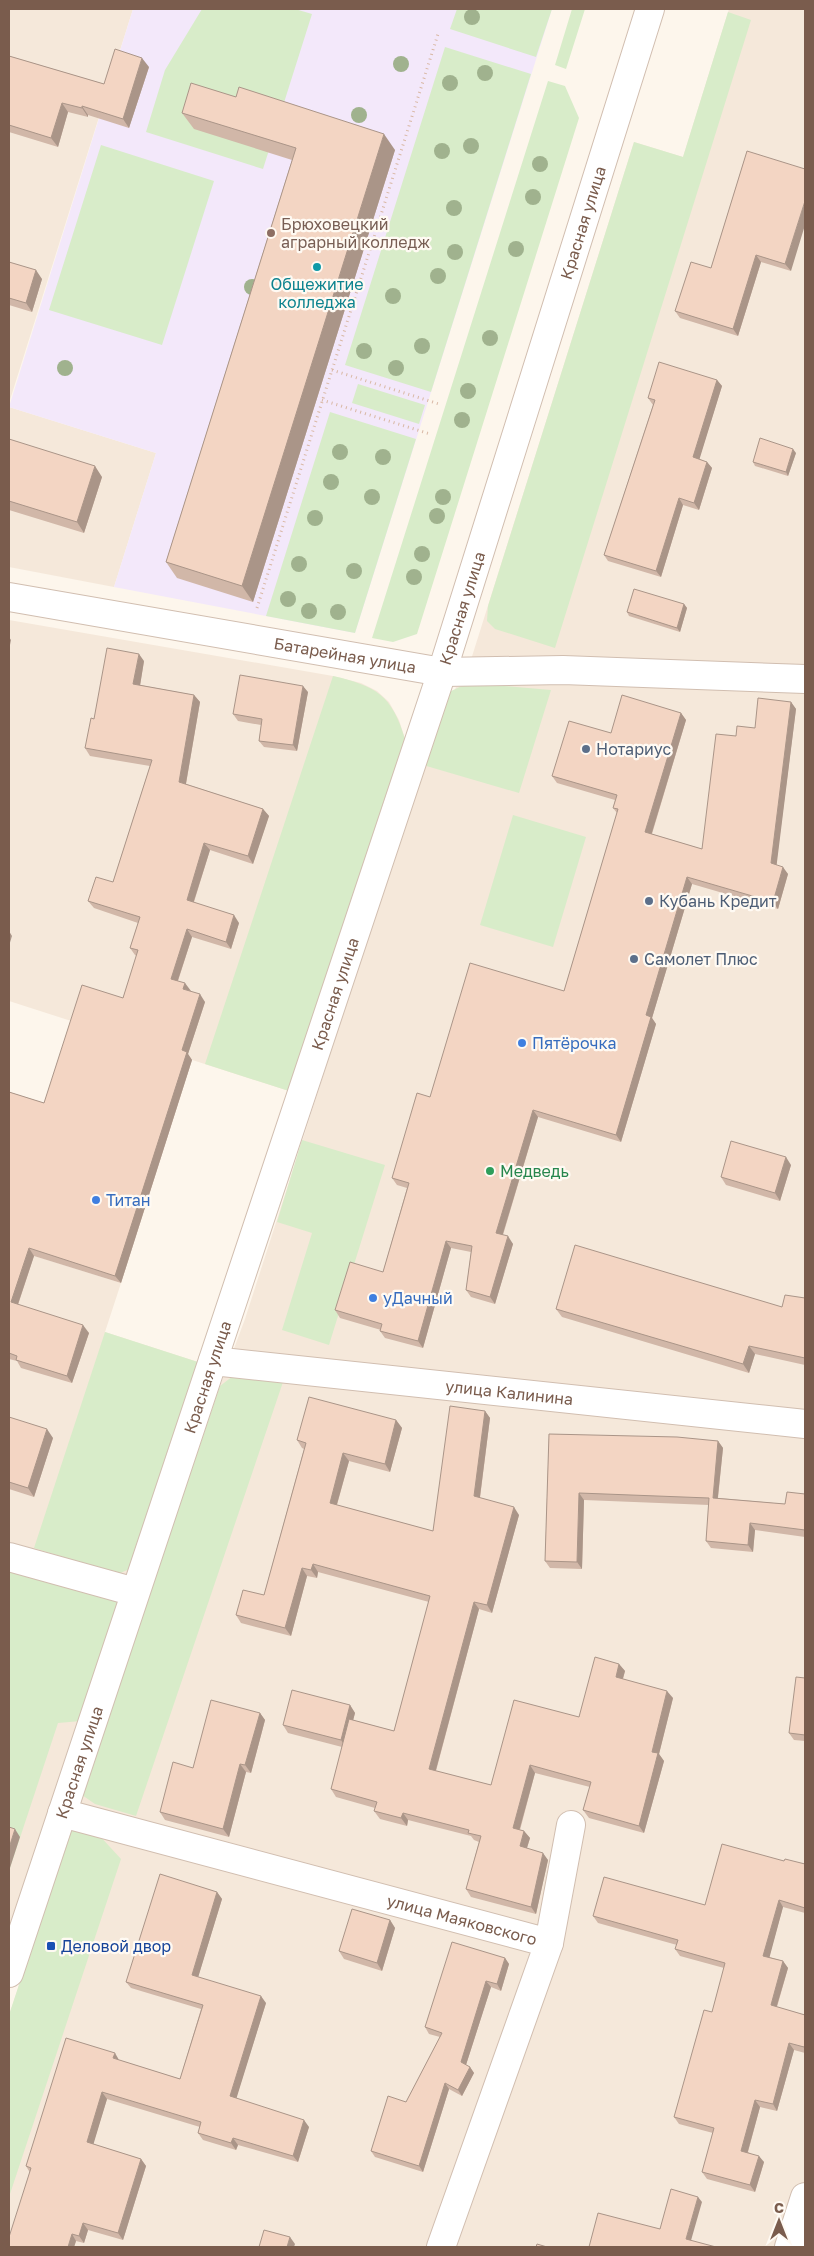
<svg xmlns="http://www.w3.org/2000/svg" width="814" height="2256" font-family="'Golos Text',sans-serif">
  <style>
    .residential { fill: #f5e8da }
    .education { fill: #f3e8fa }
    .green { fill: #d8ecc9 }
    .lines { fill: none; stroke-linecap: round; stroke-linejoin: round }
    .minor-casing { stroke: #d1beb0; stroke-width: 30 }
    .path { stroke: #d9b8a5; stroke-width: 3; stroke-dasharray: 1 4; stroke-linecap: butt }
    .minor { stroke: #fff; stroke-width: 28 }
    .tree { fill: #a0b28e }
    .wall { fill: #d1b7a8 }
    .shaded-wall { fill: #aa9588 }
    .building { fill: #f3d5c3; stroke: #aa9588 }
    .education-dot { fill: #8d6e63; stroke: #fffaf3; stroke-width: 2 }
    .culture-dot { fill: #0f9aa8; stroke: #fffaf3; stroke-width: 2 }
    .service-dot { fill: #5c6f8a; stroke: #fffaf3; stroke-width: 2 }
    .shop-dot { fill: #3f7fe0; stroke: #fffaf3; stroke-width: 2 }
    .leisure-dot { fill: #2e9e5b; stroke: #fffaf3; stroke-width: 2 }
    .transit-dot { fill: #1a4fb4; stroke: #fffaf3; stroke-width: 2 }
    .labels { text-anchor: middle; stroke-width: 4.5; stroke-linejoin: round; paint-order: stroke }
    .street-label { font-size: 16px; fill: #7a5c4d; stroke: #fffaf3 }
    .education-label { font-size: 16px; fill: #785e54; stroke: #fffaf3; text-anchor: start }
    .culture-label { font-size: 16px; fill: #0d838f; stroke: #fffaf3 }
    .service-label { font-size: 16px; fill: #4e5e75; stroke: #fffaf3; text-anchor: start }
    .shop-label { font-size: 16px; fill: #366cbe; stroke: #fffaf3; text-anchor: start }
    .leisure-label { font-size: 16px; fill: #27864d; stroke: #fffaf3; text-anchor: start }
    .transit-label { font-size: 16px; fill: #164399; stroke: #fffaf3; text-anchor: start }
  </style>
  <rect width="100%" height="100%" fill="#fdf6ec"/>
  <!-- residential -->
  <path class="residential" d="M 9,9 L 133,9 L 9,403 Z
    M 729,9 L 805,9 L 805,2247 L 9,2247 L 9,2015 L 220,1386 L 245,1319 L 423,765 L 456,687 L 463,685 L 634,142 L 683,157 Z
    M 9,407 L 156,453 L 114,587 L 9,567 Z
    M 9,620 L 333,676 L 361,683 L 377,691 L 389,702 L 399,720 L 405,739 L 289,1091 L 9,1001 L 9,946 L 12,936 L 9,935 Z
    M 9,1248 L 121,1283 L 105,1332 L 201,1363 L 9,1933 Z"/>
  <!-- education -->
  <path class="education" d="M 133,9 L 552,9 L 355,633 L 114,587 L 156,453 L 9,407 Z"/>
  <!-- green -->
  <path class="green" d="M 202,9 L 295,9 L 312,14 L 263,169 L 146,132 L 165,70 Z
    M 457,9 L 552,9 L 536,57 L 450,29 Z
    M 572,9 L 585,9 L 566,69 L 555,65 Z
    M 728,12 L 751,20 L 555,648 L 495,629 L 487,621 L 488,606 L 634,142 L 683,157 Z
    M 445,47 L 531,74 L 431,392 L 345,365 Z
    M 548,81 L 565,86 L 579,118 L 417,634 L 393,642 L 372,638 Z
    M 101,145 L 214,181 L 162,345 L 49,310 Z
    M 358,384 L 425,405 L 419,424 L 352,403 Z
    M 330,412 L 416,439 L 355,633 L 266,616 Z
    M 333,676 C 376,686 392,695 405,739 L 289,1091 L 205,1064 Z
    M 468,683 L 551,690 L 519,793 L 423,765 L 447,693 Z
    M 513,815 L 586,837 L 553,947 L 480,925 Z
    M 302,1140 L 385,1165 L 329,1345 L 282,1330 L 312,1233 L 277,1222 Z
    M 105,1332 L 201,1363 L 132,1568 L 118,1574 L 34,1548 Z
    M 233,1376 L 283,1382 L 136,1816 L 95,1804 L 82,1795 L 220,1386 Z
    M 9,1567 L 121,1598 L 81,1721 L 58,1723 L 9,1871 Z
    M 71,1827 L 98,1834 L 121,1859 L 9,2197 L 9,2015 Z"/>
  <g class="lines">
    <defs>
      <g id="minor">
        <path id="s1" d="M 9,597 L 442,672 L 563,670 L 805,679"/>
        <path id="s2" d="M 213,1361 L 805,1424"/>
        <path d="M 9,1557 L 135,1592"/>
        <path id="s3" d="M 62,1813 L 549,1943 L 441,2247"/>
        <path d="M 549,1943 L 571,1825"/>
        <path id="s4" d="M 9,1973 L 442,672 L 650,9"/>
        <path d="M 789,2247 L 805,2197"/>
      </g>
    </defs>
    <!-- minor casing -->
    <use href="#minor" class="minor-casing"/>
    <!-- path -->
    <path class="path" d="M 332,370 L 439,404
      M 322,400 L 430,434
      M 257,608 L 438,34"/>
    <!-- minor -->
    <use href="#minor" class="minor"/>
  </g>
  <!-- trees -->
  <g class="tree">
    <circle cx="472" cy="17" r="8"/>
    <circle cx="401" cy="64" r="8"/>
    <circle cx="485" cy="73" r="8"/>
    <circle cx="450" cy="83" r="8"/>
    <circle cx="359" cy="115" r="8"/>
    <circle cx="471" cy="146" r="8"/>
    <circle cx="442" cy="151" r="8"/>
    <circle cx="540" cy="164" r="8"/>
    <circle cx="533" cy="197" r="8"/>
    <circle cx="454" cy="208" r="8"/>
    <circle cx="516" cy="249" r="8"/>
    <circle cx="455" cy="252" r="8"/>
    <circle cx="438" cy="276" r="8"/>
    <circle cx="252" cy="287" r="8"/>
    <circle cx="393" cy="296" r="8"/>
    <circle cx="490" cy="338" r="8"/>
    <circle cx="422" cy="346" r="8"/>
    <circle cx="364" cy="351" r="8"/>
    <circle cx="65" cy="368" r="8"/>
    <circle cx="396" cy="368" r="8"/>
    <circle cx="468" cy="391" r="8"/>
    <circle cx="462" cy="420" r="8"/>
    <circle cx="340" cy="452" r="8"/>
    <circle cx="383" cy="457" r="8"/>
    <circle cx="331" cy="482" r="8"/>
    <circle cx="372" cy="497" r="8"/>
    <circle cx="443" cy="497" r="8"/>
    <circle cx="437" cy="516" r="8"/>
    <circle cx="315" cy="518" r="8"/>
    <circle cx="422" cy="554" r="8"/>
    <circle cx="299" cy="564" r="8"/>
    <circle cx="354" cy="571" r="8"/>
    <circle cx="414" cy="577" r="8"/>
    <circle cx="288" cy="599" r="8"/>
    <circle cx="309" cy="611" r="8"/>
    <circle cx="338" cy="612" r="8"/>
  </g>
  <!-- wall -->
  <path class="wall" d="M 9,56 L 104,84 L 149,67 L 129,128 L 88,115 L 88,117 L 68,112 L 58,147 L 9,132 Z
    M 236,97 L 395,150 L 253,602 L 177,578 L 166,562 L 292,160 L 194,129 L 182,113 Z
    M 747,151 L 791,271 L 761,262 L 738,336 L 680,318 L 675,311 L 711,268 Z
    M 9,262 L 42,279 L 32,312 L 9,305 Z
    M 717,380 L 722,386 L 699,459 L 707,462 L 712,468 L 699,510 L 683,505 L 661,577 L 608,561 L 604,555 L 653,405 L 648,398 Z
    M 9,439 L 102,477 L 84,533 L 9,510 Z
    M 796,453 L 788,476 L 755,466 L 753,462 Z
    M 684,604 L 687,608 L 680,632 L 629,616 L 627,612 Z
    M 144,661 L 140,685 L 194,695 L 200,702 L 186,784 L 263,809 L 269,816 L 253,864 L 210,850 L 194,902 L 239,923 L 231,949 L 192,937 L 178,981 L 205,1002 L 188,1054 L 192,1060 L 121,1283 L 34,1256 L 18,1305 L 89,1333 L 72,1383 L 21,1368 L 17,1361 L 9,1359 L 9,1092 L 44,1103 L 123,998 L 137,956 L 135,955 L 130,948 L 138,923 L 94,908 L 88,901 L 113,882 L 150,766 L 90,756 L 85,748 L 94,719 Z
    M 308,692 L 297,751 L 264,747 L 259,741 L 261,725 L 238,721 L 233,714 Z
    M 791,702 L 796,709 L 776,865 L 788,874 L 778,909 L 692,884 L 652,1018 L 656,1024 L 621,1142 L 538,1117 L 503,1235 L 513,1244 L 495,1304 L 471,1297 L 466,1290 L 471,1252 L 451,1248 L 423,1348 L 385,1338 L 380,1331 L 381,1330 L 340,1318 L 335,1310 L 383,1272 L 407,1188 L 397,1185 L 392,1178 L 430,1097 L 564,991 L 617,813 L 613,808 L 615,800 L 557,783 L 552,776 L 611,733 L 681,713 L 686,720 L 652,834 L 702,849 L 736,736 L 755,728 Z
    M 791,1165 L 780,1201 L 726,1185 L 721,1177 Z
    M 805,1298 L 805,1365 L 755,1354 L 749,1373 L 562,1317 L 556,1309 L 782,1307 Z
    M 485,1411 L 490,1418 L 480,1498 L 519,1515 L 492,1613 L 479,1609 L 436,1771 L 491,1785 L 579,1717 L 619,1664 L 625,1671 L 623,1679 L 673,1698 L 659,1754 L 664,1761 L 644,1833 L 589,1818 L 583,1810 L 590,1787 L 535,1773 L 520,1830 L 524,1831 L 530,1838 L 527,1848 L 548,1860 L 536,1914 L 471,1897 L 466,1889 L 479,1842 L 474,1840 L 471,1836 L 408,1820 L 407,1826 L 380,1819 L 374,1811 L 375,1808 L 336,1797 L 331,1789 L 342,1747 L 288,1733 L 283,1725 L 350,1705 L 355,1713 L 353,1720 L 394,1731 L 429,1602 L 318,1572 L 317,1578 L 307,1576 L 291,1636 L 241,1623 L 236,1615 L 264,1595 L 304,1449 L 302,1448 L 297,1440 L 396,1420 L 402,1428 L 390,1472 L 349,1461 L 337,1505 L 433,1531 Z
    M 9,1417 L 53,1438 L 34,1497 L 9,1489 Z
    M 549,1434 L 718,1441 L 723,1448 L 718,1498 L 785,1504 L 805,1494 L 805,1537 L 755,1530 L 753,1552 L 711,1548 L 706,1541 L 709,1505 L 584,1500 L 582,1569 L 550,1568 L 545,1561 Z
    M 805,1678 L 805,1741 L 794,1740 L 789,1733 Z
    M 260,1713 L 265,1720 L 251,1773 L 246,1772 L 229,1837 L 165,1820 L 160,1812 L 193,1768 Z
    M 784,1861 L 805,1864 L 805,1862 L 805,1913 L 783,1907 L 769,1957 L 783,1961 L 788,1968 L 777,2007 L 805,2015 L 805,2053 L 794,2050 L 777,2111 L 760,2107 L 748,2152 L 764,2162 L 755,2192 L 707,2179 L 702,2172 L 713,2133 L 679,2124 L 674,2117 L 712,2012 L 724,1968 L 680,1956 L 675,1949 L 677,1945 L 598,1923 L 593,1916 L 705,1905 Z
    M 217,1892 L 222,1899 L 198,1977 L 266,2003 L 236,2098 L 309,2127 L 298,2162 L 238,2145 L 236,2150 L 203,2140 L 198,2133 L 200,2127 L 107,2099 L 93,2144 L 141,2159 L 146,2166 L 123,2240 L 88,2230 L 84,2243 L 76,2241 L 74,2247 L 26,2166 L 119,2060 L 180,2079 L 201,2009 L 131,1988 L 126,1982 Z
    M 390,1920 L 395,1928 L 382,1971 L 344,1959 L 339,1951 Z
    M 505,1958 L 509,1964 L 501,1991 L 491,1987 L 466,2065 L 470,2067 L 474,2073 L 462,2096 L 449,2089 L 423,2172 L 375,2157 L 371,2151 L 406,2102 L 440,2037 L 429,2034 L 425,2027 Z"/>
  <!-- shaded-wall -->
  <path class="shaded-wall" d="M 142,58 L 149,67 L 129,128 L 123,119 Z
    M 62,103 L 68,112 L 58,147 L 51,138 Z
    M 82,106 L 88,115 L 88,117 L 82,108 Z
    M 384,134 L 395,150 L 253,602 L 242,586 Z
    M 805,201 L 805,225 L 791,271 L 785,264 Z
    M 756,255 L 761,262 L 738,336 L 733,329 Z
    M 36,270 L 42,279 L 32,312 L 26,303 Z
    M 717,380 L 722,386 L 698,464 L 693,457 Z
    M 793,449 L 796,453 L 788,476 L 786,472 Z
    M 707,462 L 712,468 L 699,510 L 694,503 Z
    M 95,466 L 102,477 L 84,533 L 77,522 Z
    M 679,498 L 683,505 L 661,577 L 656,571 Z
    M 684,604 L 687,608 L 680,632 L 677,628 Z
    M 9,637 L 11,640 L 9,650 Z
    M 139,654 L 144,661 L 139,692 L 133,684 Z
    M 303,686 L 308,692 L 297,751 L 293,745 Z
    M 194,695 L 200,702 L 185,789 L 179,782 Z
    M 791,702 L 796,709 L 776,870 L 771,863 Z
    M 681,713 L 686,720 L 650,839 L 645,832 Z
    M 263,809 L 269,816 L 253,864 L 248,856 Z
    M 204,843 L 210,850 L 192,907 L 187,900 Z
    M 783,867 L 788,874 L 778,909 L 773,902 Z
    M 687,877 L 692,884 L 652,1018 L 656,1024 L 621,1142 L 616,1135 L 646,1015 Z
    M 234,915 L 239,923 L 231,949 L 226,942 Z
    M 187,929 L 192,937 L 176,986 L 171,979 Z
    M 9,931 L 12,936 L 9,946 Z
    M 185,983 L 191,991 L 183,989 Z
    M 200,994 L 205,1002 L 188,1054 L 192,1060 L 121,1283 L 115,1276 L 182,1050 Z
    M 533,1110 L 538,1117 L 501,1240 L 496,1233 Z
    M 786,1157 L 791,1165 L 780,1201 L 775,1193 Z
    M 508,1236 L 513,1244 L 495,1304 L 490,1297 Z
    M 446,1241 L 451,1248 L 423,1348 L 418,1341 Z
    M 29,1248 L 34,1256 L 16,1310 L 11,1302 Z
    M 83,1325 L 89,1333 L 72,1383 L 67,1376 Z
    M 749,1346 L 755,1354 L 749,1373 L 743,1364 Z
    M 485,1411 L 490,1418 L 479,1504 L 474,1496 Z
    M 396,1420 L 402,1428 L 390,1472 L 385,1464 Z
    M 47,1429 L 53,1438 L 34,1497 L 28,1488 Z
    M 718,1441 L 723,1448 L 717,1505 L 713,1498 Z
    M 343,1453 L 349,1461 L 335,1511 L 330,1503 Z
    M 579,1493 L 584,1500 L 582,1569 L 577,1562 Z
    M 514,1507 L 519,1515 L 492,1613 L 487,1605 Z
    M 750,1523 L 755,1530 L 753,1552 L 748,1545 Z
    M 313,1564 L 318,1572 L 317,1578 L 311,1570 Z
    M 302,1568 L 307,1576 L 291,1636 L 285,1628 Z
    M 474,1602 L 479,1609 L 434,1777 L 429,1769 Z
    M 619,1664 L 625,1671 L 621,1685 L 616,1677 Z
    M 667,1691 L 673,1698 L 659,1754 L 664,1761 L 644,1833 L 639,1826 L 652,1752 Z
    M 350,1705 L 355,1713 L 346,1748 L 341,1740 Z
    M 260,1713 L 265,1720 L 251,1773 L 245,1765 Z
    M 240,1764 L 246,1772 L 229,1837 L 223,1829 Z
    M 530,1765 L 535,1773 L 518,1835 L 513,1828 Z
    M 403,1813 L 408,1820 L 407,1826 L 401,1818 Z
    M 15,1829 L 20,1837 L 9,1871 L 9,1848 Z
    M 524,1831 L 530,1838 L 525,1854 L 520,1846 Z
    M 543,1853 L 548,1860 L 536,1914 L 531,1907 Z
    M 217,1892 L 222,1899 L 197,1981 L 192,1975 Z
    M 779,1900 L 783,1907 L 768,1963 L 763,1956 Z
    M 390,1920 L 395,1928 L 382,1971 L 377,1963 Z
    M 505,1958 L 509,1964 L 501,1991 L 497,1984 Z
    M 783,1961 L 788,1968 L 775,2012 L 771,2005 Z
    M 486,1981 L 491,1987 L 465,2068 L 461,2062 Z
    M 261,1996 L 266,2003 L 235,2103 L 230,2096 Z
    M 789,2043 L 794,2050 L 777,2111 L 773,2104 Z
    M 115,2053 L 119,2060 L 113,2058 Z
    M 470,2067 L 474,2073 L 462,2096 L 458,2090 Z
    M 445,2083 L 449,2089 L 423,2172 L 419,2166 Z
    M 102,2092 L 107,2099 L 92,2149 L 87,2142 Z
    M 755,2100 L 760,2107 L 746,2158 L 741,2151 Z
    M 304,2120 L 309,2127 L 298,2162 L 293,2156 Z
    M 233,2138 L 238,2145 L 236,2150 L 231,2143 Z
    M 759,2156 L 764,2162 L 755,2192 L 750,2185 Z
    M 141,2159 L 146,2166 L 123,2240 L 118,2233 Z
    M 698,2197 L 702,2202 L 690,2244 L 686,2239 Z
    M 83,2223 L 88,2230 L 84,2243 L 79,2236 Z
    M 72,2234 L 76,2241 L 74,2247 L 68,2247 Z
    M 290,2237 L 295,2244 L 294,2247 L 287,2247 Z"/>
  <!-- building -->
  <path class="building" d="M 115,49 L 142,58 L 123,119 L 82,106 L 82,108 L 62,103 L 51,138 L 9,125 L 9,56 L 104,84 Z
    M 191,83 L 236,97 L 239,87 L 384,134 L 242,586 L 166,562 L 296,148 L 182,113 Z
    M 747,151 L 805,169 L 805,201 L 785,264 L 756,255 L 733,329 L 675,311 L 691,262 L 711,268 Z
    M 9,262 L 36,270 L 26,303 L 9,298 Z
    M 659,362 L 717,380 L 693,457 L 707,462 L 694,503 L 679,498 L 656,571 L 604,555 L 655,400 L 648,398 Z
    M 760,438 L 793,449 L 786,472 L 753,462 Z
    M 9,439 L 95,466 L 77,522 L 9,501 Z
    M 634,589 L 684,604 L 677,628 L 627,612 Z
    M 107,648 L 139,654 L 133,684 L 194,695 L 179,782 L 263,809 L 248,856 L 204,843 L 187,900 L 234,915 L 226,942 L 187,929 L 171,979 L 185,983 L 183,989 L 200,994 L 182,1050 L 187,1052 L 115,1276 L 29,1248 L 11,1302 L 83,1325 L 67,1376 L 16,1360 L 17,1356 L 9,1353 L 9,1092 L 44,1103 L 82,985 L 123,998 L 138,950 L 130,948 L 140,917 L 88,901 L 96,877 L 113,882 L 152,760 L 85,748 L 91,718 L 94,719 Z
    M 240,675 L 303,686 L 293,745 L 259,741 L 262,719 L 233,714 Z
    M 622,695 L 681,713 L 645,832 L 702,849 L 716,734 L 736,736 L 737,726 L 755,728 L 758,698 L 791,702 L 771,863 L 783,867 L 773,902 L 687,877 L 646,1015 L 651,1017 L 616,1135 L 533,1110 L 496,1233 L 508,1236 L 490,1297 L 466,1290 L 472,1246 L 446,1241 L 418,1341 L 380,1331 L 382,1324 L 335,1310 L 350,1262 L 383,1272 L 409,1183 L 392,1178 L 417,1093 L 430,1097 L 470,963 L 564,991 L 618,809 L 613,808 L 617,795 L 552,776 L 569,721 L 611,733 Z
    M 731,1141 L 786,1157 L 775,1193 L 721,1177 Z
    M 575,1245 L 782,1307 L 785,1295 L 805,1298 L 805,1358 L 749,1346 L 743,1364 L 556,1309 Z
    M 309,1397 L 396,1420 L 385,1464 L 343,1453 L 330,1503 L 433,1531 L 450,1406 L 485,1411 L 474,1496 L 514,1507 L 487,1605 L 474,1602 L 429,1769 L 491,1785 L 514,1700 L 579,1717 L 595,1657 L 619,1664 L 616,1677 L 667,1691 L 652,1752 L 658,1753 L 639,1826 L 583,1810 L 591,1782 L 530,1765 L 513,1828 L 524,1831 L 520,1846 L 543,1853 L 531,1907 L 466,1889 L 481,1836 L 468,1833 L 469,1830 L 403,1813 L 401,1818 L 374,1811 L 377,1802 L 331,1789 L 349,1719 L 394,1731 L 430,1596 L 313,1564 L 311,1570 L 302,1568 L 285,1628 L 236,1615 L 243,1590 L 264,1595 L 306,1443 L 297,1440 Z
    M 9,1417 L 47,1429 L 28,1488 L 9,1482 Z
    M 549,1434 L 677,1437 L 718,1441 L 713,1498 L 785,1504 L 787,1492 L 805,1494 L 805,1530 L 750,1523 L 748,1545 L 706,1541 L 709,1498 L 579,1493 L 577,1562 L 545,1561 Z
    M 796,1677 L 805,1678 L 805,1735 L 789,1733 Z
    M 292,1690 L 350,1705 L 341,1740 L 283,1725 Z
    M 211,1700 L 260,1713 L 245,1765 L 240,1764 L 223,1829 L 160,1812 L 173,1762 L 193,1768 Z
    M 9,1827 L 15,1829 L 9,1848 Z
    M 722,1844 L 784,1861 L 785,1859 L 805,1864 L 805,1862 L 805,1908 L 779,1900 L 763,1956 L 783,1961 L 771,2005 L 805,2015 L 805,2045 L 804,2047 L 789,2043 L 773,2104 L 755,2100 L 741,2151 L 759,2156 L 750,2185 L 702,2172 L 714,2128 L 674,2117 L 704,2010 L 712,2012 L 725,1963 L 675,1949 L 678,1940 L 593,1916 L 604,1877 L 705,1905 Z
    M 160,1874 L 217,1892 L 192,1975 L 261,1996 L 230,2096 L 304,2120 L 293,2156 L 233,2138 L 231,2143 L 198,2133 L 201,2122 L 102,2092 L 87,2142 L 141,2159 L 118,2233 L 83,2223 L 79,2236 L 72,2234 L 68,2247 L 9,2247 L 9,2237 L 31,2168 L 26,2166 L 66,2038 L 115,2053 L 113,2058 L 180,2079 L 203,2005 L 126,1982 Z
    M 352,1909 L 390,1920 L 377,1963 L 339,1951 Z
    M 452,1942 L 505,1958 L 497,1984 L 486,1981 L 461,2062 L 470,2067 L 458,2090 L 445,2083 L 419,2166 L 371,2151 L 388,2096 L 406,2102 L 442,2033 L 425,2027 Z
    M 671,2189 L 698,2197 L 686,2239 L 716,2247 L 589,2247 L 598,2213 L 660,2229 Z
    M 264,2230 L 290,2237 L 287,2247 L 259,2247 Z
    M 537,2244 L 547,2247 L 536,2247 Z"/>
  <!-- markers -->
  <circle class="education-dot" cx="271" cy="233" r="5"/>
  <circle class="culture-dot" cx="317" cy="267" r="5"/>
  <g class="service-dot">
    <circle cx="586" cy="749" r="5"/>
    <circle cx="649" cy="901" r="5"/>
    <circle cx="634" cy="959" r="5"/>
  </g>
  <g class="shop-dot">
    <circle cx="522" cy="1043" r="5"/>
    <circle cx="96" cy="1200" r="5"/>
    <circle cx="373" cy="1298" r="5"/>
  </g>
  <circle class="leisure-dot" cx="490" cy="1171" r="5"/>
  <rect class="transit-dot" x="46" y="1941" width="10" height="10" rx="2.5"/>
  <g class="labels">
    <!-- street labels -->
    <g class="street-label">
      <text dy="6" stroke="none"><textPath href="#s4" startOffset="1842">Красная улица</textPath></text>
      <text dy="6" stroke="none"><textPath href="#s4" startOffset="1438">Красная улица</textPath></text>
      <text dy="6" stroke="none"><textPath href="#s1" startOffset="341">Батарейная улица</textPath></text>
      <text dy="6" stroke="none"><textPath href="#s4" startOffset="1032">Красная улица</textPath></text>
      <text dy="6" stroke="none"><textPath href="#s4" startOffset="628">Красная улица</textPath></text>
      <text dy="6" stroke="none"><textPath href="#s2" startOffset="298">улица Калинина</textPath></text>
      <text dy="6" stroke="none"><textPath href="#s4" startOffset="222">Красная улица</textPath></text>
      <text dy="6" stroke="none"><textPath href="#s3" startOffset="414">улица Маяковского</textPath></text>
    </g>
    <!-- education labels -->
    <g class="education-label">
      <text x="281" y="230">Брюховецкий<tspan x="281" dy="18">аграрный колледж</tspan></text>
    </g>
    <!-- culture labels -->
    <g class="culture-label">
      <text x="317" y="290">Общежитие<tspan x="317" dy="18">колледжа</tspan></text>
    </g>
    <!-- service labels -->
    <g class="service-label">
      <text x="596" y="755">Нотариус</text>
      <text x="659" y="907">Кубань Кредит</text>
      <text x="644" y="965">Самолет Плюс</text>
    </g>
    <!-- shop labels -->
    <g class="shop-label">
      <text x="532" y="1049">Пятёрочка</text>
      <text x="106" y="1206">Титан</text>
      <text x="383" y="1304">уДачный</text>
    </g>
    <!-- leisure labels -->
    <g class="leisure-label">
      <text x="500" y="1177">Медведь</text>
    </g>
    <!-- transit labels -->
    <g class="transit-label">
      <text x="61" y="1952">Деловой двор</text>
    </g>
  </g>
  <!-- border -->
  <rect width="814" height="2256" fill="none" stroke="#7a5c4d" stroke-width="20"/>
  <!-- north arrow -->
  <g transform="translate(779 2221)" stroke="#fffaf3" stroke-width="4" paint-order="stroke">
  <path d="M0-4L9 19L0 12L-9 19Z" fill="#7a5c4d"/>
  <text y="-8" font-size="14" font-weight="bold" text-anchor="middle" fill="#7a5c4d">С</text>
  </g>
</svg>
